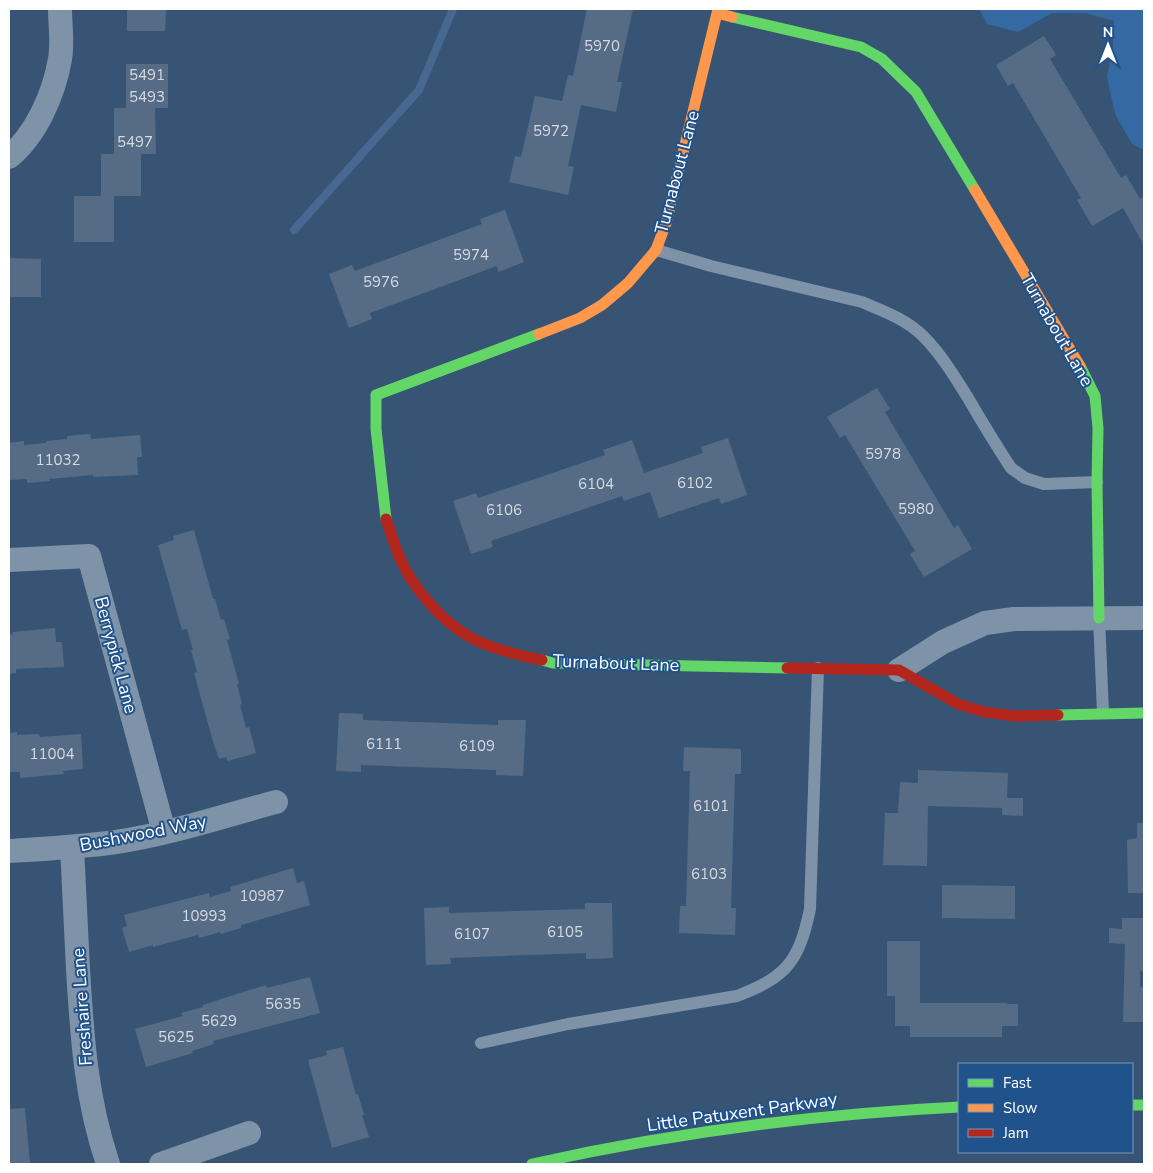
<svg xmlns="http://www.w3.org/2000/svg" width="1153" height="1173" font-family="'Nunito Sans',sans-serif">
  <style>
    .green { fill: #3469a3 }
    .lines { fill: none; stroke-linecap: round; stroke-linejoin: round }
    .stream { stroke: #466891; stroke-width: 8 }
    .building { fill: #566c86 }
    .lane { stroke: #7f93a8; stroke-width: 12 }
    .street { stroke: #7f93a8; stroke-width: 24 }
    .fast { stroke: #63d668; stroke-width: 11 }
    .slow { stroke: #ff974d; stroke-width: 11 }
    .jam { stroke: #b3261e; stroke-width: 11 }
    .labels { text-anchor: middle; stroke-width: 4; stroke-linejoin: round; paint-order: stroke }
    .number-label { font-size: 15px; fill: #d5dae1 }
    .street-label { font-size: 18px; fill: #fff; stroke: #20528c }
  </style>
  <rect width="100%" height="100%" fill="#385474"/>
  <!-- green -->
  <path class="green" d="M 979,9 L 1144,9 L 1144,150 L 1132,144 L 1115,114 L 1107,77 L 1113,46 L 1114,21 L 1085,13 L 1052,13 L 1018,32 L 987,24 Z"/>
  <g class="lines">
    <!-- stream -->
    <path class="stream" d="M 294,230 L 419,90 L 453,9"/>
  </g>
  <!-- building -->
  <path class="building" d="M 127,9 L 166,9 L 165,31 L 127,31 Z
    M 587,9 L 633,9 L 617,82 L 622,82 L 616,112 L 581,105 L 568,166 L 574,167 L 568,195 L 509,182 L 515,156 L 521,157 L 535,96 L 562,101 L 568,75 L 573,76 Z
    M 1044,36 L 1056,55 L 1050,59 L 1121,178 L 1126,175 L 1140,199 L 1144,196 L 1144,245 L 1123,208 L 1092,226 L 1077,200 L 1081,198 L 1013,83 L 1008,86 L 996,65 Z
    M 126,64 L 168,64 L 168,108 L 155,108 L 156,154 L 141,154 L 141,196 L 114,196 L 114,242 L 74,242 L 74,196 L 101,196 L 101,154 L 114,154 L 114,108 L 126,108 Z
    M 505,210 L 524,262 L 498,272 L 497,266 L 370,313 L 372,319 L 349,328 L 329,274 L 352,265 L 355,271 L 482,224 L 480,219 Z
    M 9,258 L 41,259 L 41,297 L 9,297 Z
    M 877,388 L 890,409 L 885,412 L 954,528 L 958,525 L 972,549 L 924,577 L 910,554 L 915,551 L 845,435 L 840,438 L 827,417 Z
    M 90,434 L 91,439 L 140,435 L 142,457 L 137,457 L 138,475 L 93,477 L 93,475 L 49,479 L 50,481 L 27,483 L 27,479 L 9,480 L 9,443 L 24,441 L 24,445 L 46,443 L 46,441 L 67,439 L 67,436 Z
    M 728,438 L 747,495 L 721,504 L 719,498 L 659,518 L 650,492 L 624,501 L 622,496 L 491,541 L 493,547 L 471,554 L 453,501 L 476,493 L 478,498 L 541,477 L 605,455 L 603,450 L 632,440 L 644,473 L 703,453 L 701,447 Z
    M 194,530 L 213,599 L 215,599 L 221,620 L 224,619 L 230,639 L 227,640 L 239,684 L 237,684 L 242,704 L 240,705 L 246,728 L 249,727 L 256,753 L 228,761 L 226,757 L 219,759 L 212,738 L 194,673 L 197,672 L 191,650 L 193,650 L 187,629 L 182,630 L 158,545 L 174,540 L 173,536 Z
    M 55,628 L 56,642 L 62,642 L 64,667 L 16,669 L 16,673 L 9,674 L 9,635 L 13,634 L 13,632 Z
    M 339,713 L 363,714 L 363,720 L 498,725 L 498,720 L 526,720 L 523,776 L 496,775 L 496,770 L 361,765 L 361,772 L 336,771 Z
    M 17,732 L 17,735 L 39,734 L 40,737 L 81,734 L 83,769 L 63,771 L 64,774 L 20,778 L 20,772 L 9,772 L 9,733 Z
    M 684,747 L 741,749 L 741,774 L 735,774 L 731,908 L 736,908 L 735,935 L 679,933 L 680,906 L 686,906 L 690,771 L 683,771 Z
    M 918,770 L 1008,773 L 1007,798 L 1023,798 L 1023,816 L 1002,815 L 1002,808 L 928,806 L 927,866 L 883,865 L 885,813 L 898,813 L 900,782 L 918,783 Z
    M 1137,823 L 1144,823 L 1144,893 L 1128,893 L 1127,840 L 1137,838 Z
    M 293,868 L 297,883 L 304,881 L 310,905 L 241,925 L 241,928 L 221,934 L 220,932 L 199,938 L 198,935 L 153,947 L 153,945 L 129,952 L 122,928 L 127,926 L 124,915 L 209,893 L 210,897 L 231,891 L 230,887 Z
    M 942,885 L 1015,886 L 1015,919 L 942,918 Z
    M 585,903 L 612,903 L 613,958 L 586,959 L 586,953 L 450,958 L 451,964 L 426,965 L 424,908 L 449,907 L 449,913 L 585,909 Z
    M 1122,918 L 1144,918 L 1144,971 L 1140,971 L 1140,987 L 1144,987 L 1144,1022 L 1123,1022 L 1125,944 L 1109,943 L 1109,928 L 1122,929 Z
    M 887,941 L 920,941 L 920,1003 L 1007,1003 L 1007,1004 L 1018,1004 L 1018,1026 L 1002,1026 L 1002,1037 L 910,1037 L 910,1026 L 895,1026 L 895,996 L 887,996 Z
    M 310,977 L 320,1013 L 213,1041 L 214,1044 L 192,1051 L 193,1053 L 146,1067 L 135,1029 L 183,1016 L 181,1013 L 203,1007 L 203,1005 L 243,992 L 266,985 L 267,988 Z
    M 343,1047 L 356,1095 L 358,1094 L 364,1115 L 362,1115 L 369,1137 L 332,1148 L 308,1060 L 327,1055 L 326,1051 Z
    M 25,1108 L 30,1164 L 9,1164 L 9,1109 Z"/>
  <g class="lines">
    <!-- lane -->
    <path class="lane" d="M 656,250 L 711,266 L 862,302 C 883,311 906,319 923,336 C 941,354 955,377 968,398 C 982,422 996,445 1011,468 L 1025,478 L 1044,484 L 1097,482
      M 1099,618 L 1103,713
      M 481,1043 L 568,1024 L 737,996 C 787,977 799,961 810,909 L 818,668"/>
    <!-- street -->
    <path class="street" d="M 9,157 C 36,135 54,94 60,59 C 63,43 60,25 60,9
      M 9,560 L 89,556 L 164,832
      M 899,670 L 943,642 L 985,623 L 1014,619 L 1144,618
      M 72,847 C 74,888 76,928 78,969 C 82,1037 86,1099 108,1164
      M 9,851 C 44,849 80,847 116,842 C 170,834 223,816 276,802
      M 161,1164 L 249,1133"/>
    <!-- fast -->
    <path class="fast" d="M 732,17 L 861,47 L 882,59 L 916,92 L 975,190
      M 1080,366 L 1095,396 L 1098,428 L 1097,482 L 1099,618
      M 386,519 L 376,429 L 376,395 L 539,334
      M 542,660 L 553,663 L 787,668
      M 1058,715 L 1144,713
      M 1132,1105 L 1144,1105
      M 532,1164 C 672,1133 816,1114 959,1107"/>
    <!-- slow -->
    <path class="slow" d="M 975,190 L 1080,366
      M 539,334 L 580,318 L 602,305 L 628,283 L 656,250 L 666,223 L 717,13 L 732,17"/>
    <!-- jam -->
    <path class="jam" d="M 386,519 C 393,539 399,561 411,579 C 428,605 453,631 482,643 C 501,651 522,656 542,660
      M 787,668 L 899,670 L 958,704 L 984,712 L 1015,716 L 1058,715"/>
  </g>
  <g class="labels">
    <!-- number labels -->
    <g class="number-label">
      <text x="602" y="51">5970</text>
      <text x="147" y="80">5491</text>
      <text x="147" y="102">5493</text>
      <text x="551" y="136">5972</text>
      <text x="135" y="147">5497</text>
      <text x="471" y="260">5974</text>
      <text x="381" y="287">5976</text>
      <text x="883" y="459">5978</text>
      <text x="58" y="465">11032</text>
      <text x="695" y="488">6102</text>
      <text x="596" y="489">6104</text>
      <text x="916" y="514">5980</text>
      <text x="504" y="515">6106</text>
      <text x="384" y="749">6111</text>
      <text x="477" y="751">6109</text>
      <text x="52" y="759">11004</text>
      <text x="711" y="811">6101</text>
      <text x="709" y="879">6103</text>
      <text x="262" y="901">10987</text>
      <text x="204" y="921">10993</text>
      <text x="565" y="937">6105</text>
      <text x="472" y="939">6107</text>
      <text x="283" y="1009">5635</text>
      <text x="219" y="1026">5629</text>
      <text x="176" y="1042">5625</text>
    </g>
    <!-- street labels -->
    <g class="street-label">
      <text transform="translate(677 172) rotate(-75)" y="6">Turnabout Lane</text>
      <text transform="translate(1057 330) rotate(60)" y="6">Turnabout Lane</text>
      <text transform="translate(116 655) rotate(75)" y="6">Berrypick Lane</text>
      <text transform="translate(616 663) rotate(2)" y="6">Turnabout Lane</text>
      <text transform="translate(143 833) rotate(-11)" y="6">Bushwood Way</text>
      <text transform="translate(82 1007) rotate(-94)" y="6">Freshaire Lane</text>
      <text transform="translate(742 1112) rotate(-8)" y="6">Little Patuxent Parkway</text>
    </g>
  </g>
  <!-- border -->
  <rect width="1153" height="1173" fill="none" stroke="#ffffff" stroke-width="20"/>
  <!-- legend -->
  <rect x="958" y="1063" width="175" height="90" fill="#20528c" stroke="#7997ba"/>
  <rect x="968" y="1079" width="25" height="8" fill="#63d668" stroke="#7997ba"/>
  <text x="1003" y="1088" font-size="15" fill="#ffffff">Fast</text>
  <rect x="968" y="1104" width="25" height="8" fill="#ff974d" stroke="#7997ba"/>
  <text x="1003" y="1113" font-size="15" fill="#ffffff">Slow</text>
  <rect x="968" y="1129" width="25" height="8" fill="#b3261e" stroke="#7997ba"/>
  <text x="1003" y="1138" font-size="15" fill="#ffffff">Jam</text>
  <!-- north arrow -->
  <g transform="translate(1108 45)" stroke="#20528c" stroke-width="4" paint-order="stroke">
  <path d="M0-4L9 19L0 12L-9 19Z" fill="#ffffff"/>
  <text y="-8" font-size="14" font-weight="bold" text-anchor="middle" fill="#ffffff">N</text>
  </g>
</svg>
